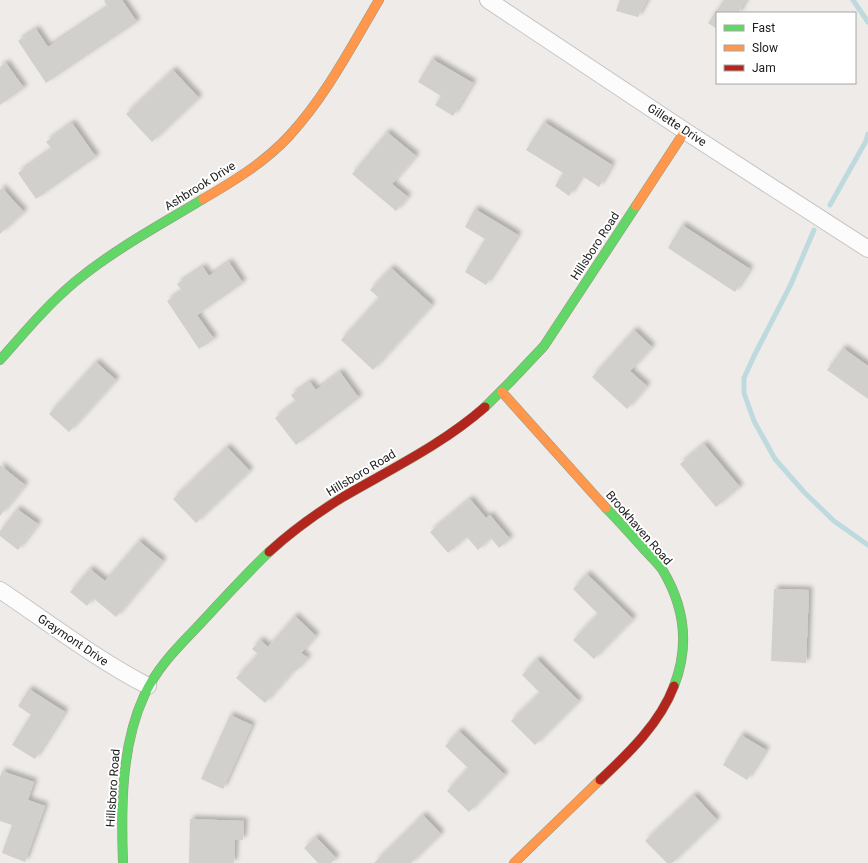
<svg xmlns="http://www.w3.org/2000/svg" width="868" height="863" font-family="Roboto,sans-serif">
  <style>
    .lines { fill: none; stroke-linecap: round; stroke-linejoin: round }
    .stream { stroke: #bedadf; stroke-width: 5 }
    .building { fill: #d2d0cd; filter: url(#shadow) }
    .street-casing { stroke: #c5c4c3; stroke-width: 18 }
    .fast-casing { stroke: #979781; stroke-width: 10 }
    .slow-casing { stroke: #979781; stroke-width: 10 }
    .jam-casing { stroke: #979781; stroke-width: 10 }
    .street { stroke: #fcfcfc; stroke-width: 16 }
    .fast { stroke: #63d668; stroke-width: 9 }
    .slow { stroke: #ff974d; stroke-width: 9 }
    .jam { stroke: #b3261e; stroke-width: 9 }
    .labels { text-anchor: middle; stroke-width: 4; stroke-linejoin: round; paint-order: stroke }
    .street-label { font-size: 12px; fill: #202020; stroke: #fff }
  </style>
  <defs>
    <filter id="shadow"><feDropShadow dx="3.5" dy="-3.5" stdDeviation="2" flood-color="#0004"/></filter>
  </defs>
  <rect width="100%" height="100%" fill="#eeebe8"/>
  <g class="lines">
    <!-- stream -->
    <path class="stream" d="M 853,0 L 868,22
      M 830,205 L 866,141 L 868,134
      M 814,230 L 791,284 L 754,356 L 744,378 L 744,393 L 754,421 L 775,459 L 804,492 L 834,521 L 868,545"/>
  </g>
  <!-- building -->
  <path class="building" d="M 105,0 L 122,0 L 137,22 L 46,83 L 18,41 L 36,29 L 48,47 L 108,7 L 104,1 Z
    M 620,0 L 647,0 L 638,17 L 616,11 Z
    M 724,0 L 746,0 L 739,11 L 742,13 L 717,13 L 717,29 L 708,23 Z
    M 432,59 L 473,83 L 453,116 L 435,105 L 441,96 L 418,82 Z
    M 6,63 L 24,88 L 0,105 L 0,67 Z
    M 173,70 L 199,98 L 152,142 L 126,114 Z
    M 544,122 L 612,165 L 599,187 L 582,176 L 569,196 L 555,186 L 563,173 L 526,150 Z
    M 72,123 L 96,157 L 36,199 L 18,173 L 52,149 L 46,142 Z
    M 387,132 L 416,156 L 392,184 L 408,197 L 396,211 L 352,174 Z
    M 2,188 L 24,212 L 0,234 L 0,190 Z
    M 475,209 L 518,235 L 486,285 L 465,272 L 485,239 L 465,227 Z
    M 682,225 L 750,269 L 735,292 L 668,248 Z
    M 229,262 L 243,283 L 197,315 L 214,339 L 199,349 L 167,301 L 182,291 L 177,284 L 203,267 L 209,276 Z
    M 391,268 L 432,305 L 373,370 L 341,340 L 379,298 L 370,290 Z
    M 634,330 L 652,347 L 630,371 L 647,386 L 627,409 L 592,377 Z
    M 843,348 L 868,366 L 868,399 L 827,370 Z
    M 96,362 L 116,380 L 69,432 L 49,414 Z
    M 340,372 L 359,398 L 296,445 L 275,418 L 296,402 L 291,395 L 310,382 L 316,390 Z
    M 704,444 L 740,487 L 716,507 L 680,464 Z
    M 227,447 L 250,471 L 196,523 L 173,499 Z
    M 0,465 L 25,485 L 0,516 Z
    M 470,499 L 486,518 L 490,515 L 510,539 L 499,548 L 491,538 L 478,550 L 467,537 L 448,553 L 430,532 Z
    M 17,509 L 38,524 L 18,550 L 0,536 L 0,531 Z
    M 139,541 L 163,561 L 116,617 L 93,598 L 87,606 L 70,592 L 90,569 L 105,581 Z
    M 587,574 L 633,619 L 594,659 L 573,640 L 598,614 L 573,589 Z
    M 774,589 L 809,590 L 806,663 L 771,661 Z
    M 295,616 L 316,636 L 301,653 L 308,658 L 296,671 L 294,670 L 265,703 L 236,678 L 258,654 L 252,649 L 260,640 L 268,647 Z
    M 537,659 L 579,701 L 535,745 L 511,721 L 540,693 L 522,675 Z
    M 29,689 L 65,712 L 35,759 L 12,745 L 31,715 L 18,706 Z
    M 230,715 L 252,725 L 223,789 L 201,779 Z
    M 459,731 L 505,775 L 469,812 L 447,791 L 468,768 L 445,746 Z
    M 741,735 L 766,750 L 747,780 L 723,765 Z
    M 2,771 L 34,782 L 28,800 L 45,806 L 25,862 L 2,853 L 12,825 L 0,821 L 0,777 Z
    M 694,795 L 717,820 L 672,863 L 667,863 L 645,841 Z
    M 423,815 L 441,834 L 411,863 L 374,863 Z
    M 190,819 L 244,821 L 243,840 L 235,840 L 234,863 L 189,863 Z
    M 316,837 L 336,858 L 331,863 L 318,863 L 304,848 Z"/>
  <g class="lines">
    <defs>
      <path id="street" d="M 488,0 L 685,131 L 868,249
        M 0,590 C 49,623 96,659 148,686"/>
      <path id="fast" d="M 0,360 C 24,333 48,304 76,281 C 115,249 160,225 203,199
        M 485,407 L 510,382 L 544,346 L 636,206
        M 606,508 C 619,521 631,535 643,548 C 649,555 657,562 662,569 C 685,607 690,645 674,686
        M 123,863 C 121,808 121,746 144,696 C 157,667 178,647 200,624 C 222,600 245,575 269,552"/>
      <path id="slow" d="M 203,199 C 234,181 265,162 289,136 C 326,96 351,47 379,0
        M 636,206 L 685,131
        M 502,392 L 606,508
        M 514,863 L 600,780"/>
      <path id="jam" d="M 269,552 C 292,531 317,513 343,497 C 391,469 443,444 485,407
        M 600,780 C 629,753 660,723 674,686"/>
    </defs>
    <!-- street casing -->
    <use href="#street" class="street-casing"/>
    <!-- fast casing -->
    <use href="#fast" class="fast-casing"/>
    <!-- slow casing -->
    <use href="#slow" class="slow-casing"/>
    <!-- jam casing -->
    <use href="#jam" class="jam-casing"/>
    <!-- street -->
    <use href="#street" class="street"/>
    <!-- fast -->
    <use href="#fast" class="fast"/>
    <!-- slow -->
    <use href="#slow" class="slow"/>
    <!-- jam -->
    <use href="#jam" class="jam"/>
  </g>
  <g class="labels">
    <!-- street labels -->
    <g class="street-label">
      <text transform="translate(677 125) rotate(33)" y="4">Gillette Drive</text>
      <text transform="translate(200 186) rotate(-32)" y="4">Ashbrook Drive</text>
      <text transform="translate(595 246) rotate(-57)" y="4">Hillsboro Road</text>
      <text transform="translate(361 473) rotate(-31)" y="4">Hillsboro Road</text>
      <text transform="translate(639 528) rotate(49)" y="4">Brookhaven Road</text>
      <text transform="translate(73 640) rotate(34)" y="4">Graymont Drive</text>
      <text transform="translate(113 788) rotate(-86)" y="4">Hillsboro Road</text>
    </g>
  </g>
  <!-- legend -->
  <rect x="716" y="12" width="140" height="72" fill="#ffffff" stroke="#a6a6a6"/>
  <rect x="724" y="25" width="20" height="6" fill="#63d668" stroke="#a6a6a6"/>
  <text x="752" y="32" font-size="12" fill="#202020">Fast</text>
  <rect x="724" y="45" width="20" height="6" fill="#ff974d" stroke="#a6a6a6"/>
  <text x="752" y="52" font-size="12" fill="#202020">Slow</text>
  <rect x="724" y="65" width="20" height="6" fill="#b3261e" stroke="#a6a6a6"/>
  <text x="752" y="72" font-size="12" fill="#202020">Jam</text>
</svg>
